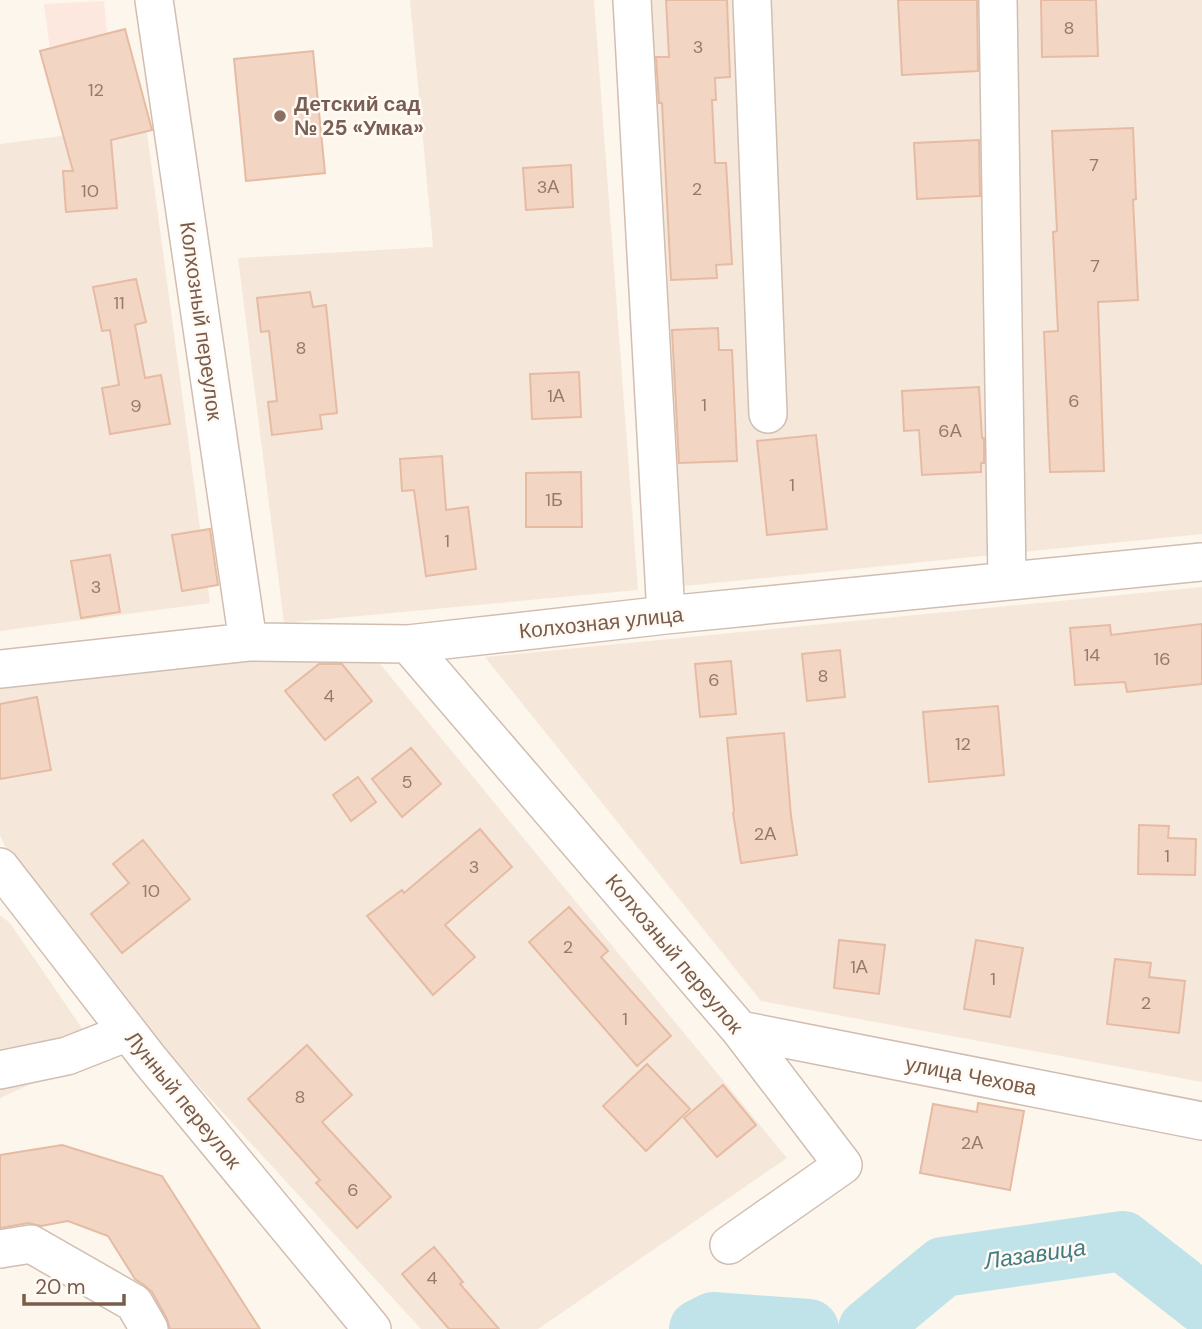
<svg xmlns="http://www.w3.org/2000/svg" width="1202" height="1329" font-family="'DM Sans',sans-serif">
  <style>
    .residential { fill: #f5e8da }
    .commercial { fill: #fde8e0 }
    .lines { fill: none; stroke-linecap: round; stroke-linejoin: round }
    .river { stroke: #bfe3e8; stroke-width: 60 }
    .building { fill: #f3d5c3; stroke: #e6bba3; stroke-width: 2 }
    .minor-casing { stroke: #d1beb0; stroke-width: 40 }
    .minor { stroke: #fff; stroke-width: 37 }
    .education-dot { fill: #8d6e63; stroke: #fffaf3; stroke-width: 2.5 }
    .labels { text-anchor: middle; stroke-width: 5; stroke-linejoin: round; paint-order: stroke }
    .number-label { font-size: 18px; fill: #987a6a }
    .education-label { font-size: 21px; font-weight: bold; fill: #785e54; stroke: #fffaf3; text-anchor: start }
    .street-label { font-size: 21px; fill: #7a5c4d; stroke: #fffaf3 }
    .water-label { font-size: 23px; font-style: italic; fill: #437c86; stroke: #fffaf3 }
  </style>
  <rect width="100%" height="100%" fill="#fdf6ec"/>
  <!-- residential -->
  <path class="residential" d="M 410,0 L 594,0 L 638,590 L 284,623 L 238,258 L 433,247 Z
    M 649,0 L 1202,0 L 1202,534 L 674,587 Z
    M 146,125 L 210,603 L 0,631 L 0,144 Z
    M 1202,587 L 1202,1082 L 761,1001 L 485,657 Z
    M 204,659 L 376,659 L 787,1158 L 538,1329 L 421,1329 L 161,1045 L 20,876 L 0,836 L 0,686 Z
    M 0,915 L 10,923 L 99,1053 L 0,1098 Z"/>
  <!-- commercial -->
  <path class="commercial" d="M 104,1 L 108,45 L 50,50 L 44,4 Z"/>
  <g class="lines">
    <!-- river -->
    <path class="river" d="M 699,1329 L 713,1322 L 809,1329
      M 868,1329 L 943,1267 L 1123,1241 L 1202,1303"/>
  </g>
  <!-- building -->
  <path class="building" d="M 666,0 L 727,0 L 730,77 L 715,78 L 716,100 L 712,100 L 715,163 L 726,163 L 732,264 L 716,265 L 717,278 L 671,280 L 662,103 L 659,103 L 656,57 L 669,57 Z
    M 898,0 L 977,0 L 978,71 L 902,75 Z
    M 1041,0 L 1096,0 L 1098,56 L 1042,57 Z
    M 125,29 L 152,130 L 111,140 L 117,208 L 66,212 L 63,171 L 73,171 L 40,51 Z
    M 313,51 L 325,173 L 246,181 L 234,59 Z
    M 1133,128 L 1136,199 L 1133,200 L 1138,300 L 1098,302 L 1104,471 L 1050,472 L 1044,332 L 1058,331 L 1053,232 L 1057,231 L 1052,131 Z
    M 979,140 L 980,196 L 917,199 L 914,143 Z
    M 571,165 L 573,207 L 526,210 L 523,168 Z
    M 136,279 L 146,322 L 135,325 L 145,378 L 161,375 L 170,424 L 110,434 L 102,388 L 119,385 L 110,330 L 102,331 L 93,287 Z
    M 310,292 L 313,307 L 326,305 L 337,413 L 320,415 L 322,429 L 272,435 L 268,402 L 277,401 L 269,331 L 261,332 L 257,298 Z
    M 718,328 L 719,350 L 732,350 L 737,461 L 679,463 L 672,330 Z
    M 579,372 L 581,417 L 532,419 L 530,374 Z
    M 979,387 L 982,438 L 984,438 L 984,463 L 981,463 L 981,472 L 922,475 L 919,430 L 904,431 L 902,391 Z
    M 816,435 L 827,529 L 767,535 L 757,441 Z
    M 442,456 L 446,510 L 468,507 L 476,569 L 426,576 L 414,490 L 402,491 L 400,459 Z
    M 581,472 L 582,527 L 526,527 L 526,473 Z
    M 210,529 L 218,585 L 182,591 L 172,535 Z
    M 110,555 L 120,612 L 81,618 L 71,561 Z
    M 1202,624 L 1202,684 L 1127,692 L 1125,682 L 1075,685 L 1070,628 L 1110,625 L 1111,635 Z
    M 840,650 L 845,697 L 807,701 L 802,654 Z
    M 731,661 L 736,714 L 700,717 L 695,664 Z
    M 319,664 L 342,664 L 372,701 L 325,740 L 285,691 Z
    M 37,697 L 51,770 L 0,779 L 0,704 Z
    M 998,706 L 1004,775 L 929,782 L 923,712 Z
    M 784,733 L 791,816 L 797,855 L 741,863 L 733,813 L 734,812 L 727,738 Z
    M 411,748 L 441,784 L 402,817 L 372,779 Z
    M 358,777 L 376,802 L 351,821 L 333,795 Z
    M 1139,825 L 1169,826 L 1168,838 L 1196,839 L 1195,875 L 1138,874 Z
    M 480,829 L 512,867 L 445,925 L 475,957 L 433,995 L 367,916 L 402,890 L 404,893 Z
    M 143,840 L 190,899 L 122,953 L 91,914 L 129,883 L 113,864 Z
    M 569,907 L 608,951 L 601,957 L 671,1036 L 637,1066 L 529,942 Z
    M 839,940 L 885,945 L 879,994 L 834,988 Z
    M 976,940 L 1023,948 L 1010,1017 L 964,1009 Z
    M 1115,959 L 1151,963 L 1149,977 L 1185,981 L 1179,1033 L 1107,1024 Z
    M 307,1045 L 352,1095 L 322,1122 L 391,1197 L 357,1228 L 316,1183 L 320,1180 L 248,1099 Z
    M 647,1064 L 690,1109 L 646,1151 L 603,1106 Z
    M 723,1085 L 756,1125 L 717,1157 L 684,1118 Z
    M 978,1103 L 1024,1111 L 1010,1190 L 920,1173 L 933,1104 L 977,1112 Z
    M 62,1145 L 162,1176 L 260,1329 L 170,1329 L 167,1319 L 152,1292 L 144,1285 L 135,1279 L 108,1236 L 68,1221 L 41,1226 L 28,1223 L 0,1228 L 0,1155 Z
    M 434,1247 L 463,1282 L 460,1284 L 499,1329 L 449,1329 L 402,1274 Z"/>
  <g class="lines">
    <defs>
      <path id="minor" d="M 154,0 L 248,642
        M 632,0 L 666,615
        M 752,0 L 768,414
        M 998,0 L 1007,581
        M 408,644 L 740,1030 L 843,1165 L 729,1245
        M 0,669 L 248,642 L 408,644 L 666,615 L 1202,562
        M 0,867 L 149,1059 L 372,1329
        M 740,1030 L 1202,1121
        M 0,1070 L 67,1056 L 128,1032
        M 0,1249 L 31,1244 L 134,1303 L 149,1329"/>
    </defs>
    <!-- minor casing -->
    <use href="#minor" class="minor-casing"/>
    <!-- minor -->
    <use href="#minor" class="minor"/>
  </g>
  <!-- markers -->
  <circle class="education-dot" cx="280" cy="116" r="7"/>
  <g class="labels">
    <!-- number labels -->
    <g class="number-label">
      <text x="1069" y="34">8</text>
      <text x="698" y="53">3</text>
      <text x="96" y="96">12</text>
      <text x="1094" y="171">7</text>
      <text x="548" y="193">3А</text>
      <text x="697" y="195">2</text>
      <text x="90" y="197">10</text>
      <text x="1095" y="272">7</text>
      <text x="119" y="309">11</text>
      <text x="301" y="354">8</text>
      <text x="556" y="402">1А</text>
      <text x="1074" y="407">6</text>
      <text x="704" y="411">1</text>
      <text x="136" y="412">9</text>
      <text x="950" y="437">6А</text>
      <text x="792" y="491">1</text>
      <text x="554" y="506">1Б</text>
      <text x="447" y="547">1</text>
      <text x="96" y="593">3</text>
      <text x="1092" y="661">14</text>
      <text x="1162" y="665">16</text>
      <text x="823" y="682">8</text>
      <text x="714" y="686">6</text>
      <text x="329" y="702">4</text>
      <text x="963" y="750">12</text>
      <text x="407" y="788">5</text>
      <text x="765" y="840">2А</text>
      <text x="1167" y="862">1</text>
      <text x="474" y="873">3</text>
      <text x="151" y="897">10</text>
      <text x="568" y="953">2</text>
      <text x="859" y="973">1А</text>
      <text x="993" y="985">1</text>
      <text x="1146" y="1009">2</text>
      <text x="625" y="1025">1</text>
      <text x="300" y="1103">8</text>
      <text x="972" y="1149">2А</text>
      <text x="353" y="1196">6</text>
      <text x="432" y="1284">4</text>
    </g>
    <!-- education labels -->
    <g class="education-label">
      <text x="294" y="111">Детский сад<tspan x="294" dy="24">№ 25 «Умка»</tspan></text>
    </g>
    <!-- street labels -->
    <g class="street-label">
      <text transform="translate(201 321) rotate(82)" y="7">Колхозный переулок</text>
      <text transform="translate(601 623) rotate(-6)" y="7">Колхозная улица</text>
      <text transform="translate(674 954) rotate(50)" y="7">Колхозный переулок</text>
      <text transform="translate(971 1076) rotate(11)" y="7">улица Чехова</text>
      <text transform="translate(183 1100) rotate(51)" y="7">Лунный переулок</text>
    </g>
    <!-- water labels -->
    <g class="water-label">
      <text transform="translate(1035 1254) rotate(-8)" y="8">Лазавица</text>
    </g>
  </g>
  <!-- scale -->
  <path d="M24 1294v10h100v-10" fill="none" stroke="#7a5c4d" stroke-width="3.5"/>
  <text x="35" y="1294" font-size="21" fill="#7a5c4d" stroke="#fffaf3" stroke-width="5" paint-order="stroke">20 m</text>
</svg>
